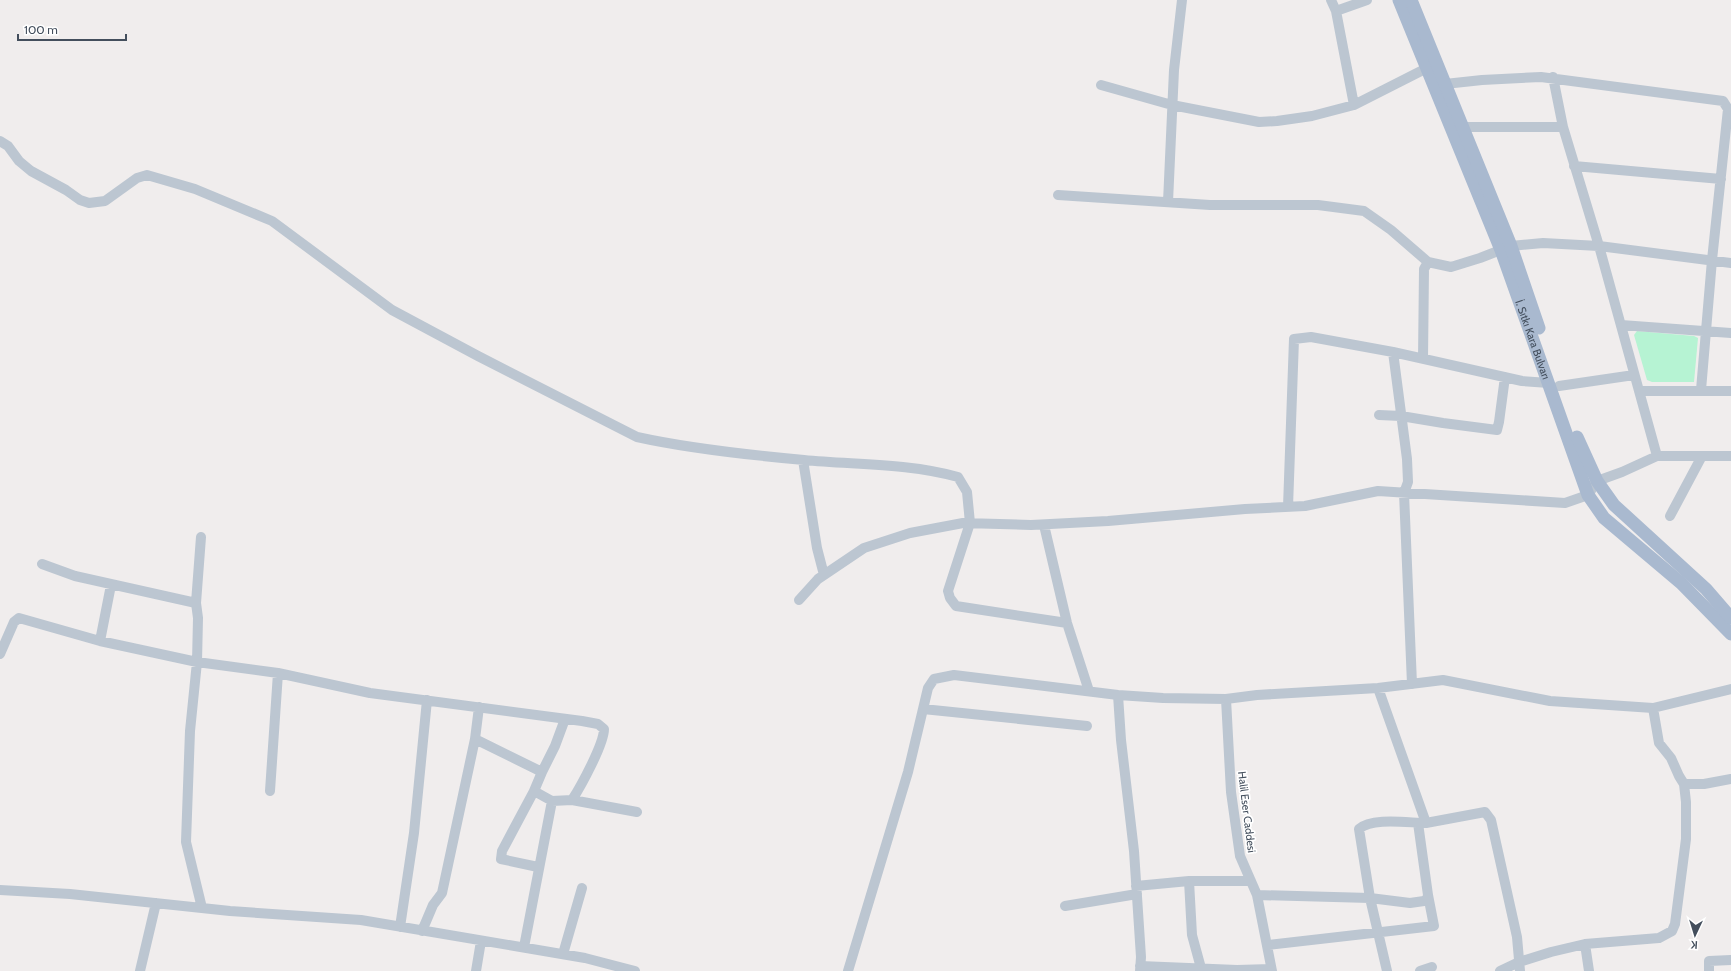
<svg xmlns="http://www.w3.org/2000/svg" width="1731" height="971" font-family="Cabin,sans-serif">
  <style>
    .green { fill: #b6f3d3 }
    .lines { fill: none; stroke-linecap: round; stroke-linejoin: round }
    .minor { stroke: #bcc6d1; stroke-width: 10 }
    .major { stroke: #a9b9cf; stroke-width: 13 }
    .labels { text-anchor: middle; stroke-width: 3.5; stroke-linejoin: round; paint-order: stroke }
    .street-label { font-size: 11px; fill: #434e5c; stroke: #fff }
  </style>
  <rect width="100%" height="100%" fill="#f0eded"/>
  <!-- green -->
  <path class="green" d="M 1637,331 L 1694,336 L 1698,338 L 1694,382 L 1652,382 L 1647,380 L 1634,335 Z"/>
  <g class="lines">
    <!-- minor -->
    <path class="minor" d="M 1331,0 L 1336,11
      M 1553,77 L 1563,127 L 1599,246 L 1657,456
      M 1445,84 L 1482,80 L 1541,77 L 1723,101 L 1728,109 L 1712,260 L 1701,390
      M 1101,85 L 1172,105 L 1259,122 L 1277,121 L 1312,116 L 1354,105 L 1427,68
      M 1354,105 L 1336,11 L 1367,0
      M 1463,127 L 1563,127
      M 0,141 L 8,146 L 19,161 L 31,171 L 66,190 L 80,200 L 89,203 L 105,201 L 137,178 L 147,175 L 195,189 L 272,221 L 392,310 L 478,356 L 637,437 C 691,449 749,455 804,460 C 855,465 908,463 958,477 L 967,492 L 970,523 L 948,591 L 950,598 L 956,606 L 1067,623
      M 1574,166 L 1721,179
      M 1058,195 L 1210,205 L 1318,205 L 1364,211 L 1391,230 L 1428,262 L 1451,267 L 1480,258 L 1511,246 L 1543,243 L 1599,246 L 1731,263
      M 1168,202 L 1174,70 L 1182,0
      M 1621,325 L 1731,333
      M 1393,352 L 1407,459 L 1408,482 L 1404,493 L 1412,684
      M 1423,359 L 1424,269 L 1428,262
      M 1559,386 L 1634,375
      M 1639,391 L 1731,391
      M 1379,415 L 1401,416 L 1443,423 L 1497,430 L 1499,422 L 1505,377
      M 803,460 L 817,548 L 824,575
      M 1288,507 L 1294,339 L 1311,337 L 1393,352 L 1522,381 L 1549,383
      M 1670,516 L 1702,456
      M 1044,525 L 1067,623 L 1089,691
      M 201,537 L 196,603 L 198,618 L 197,662 L 190,731 L 186,842 L 202,908
      M 42,564 L 75,576 L 196,603
      M 799,600 L 818,579 L 864,548 L 910,533 L 963,523 L 1031,525 L 1108,521 L 1245,509 L 1305,506 L 1378,491 L 1565,503 L 1588,495 L 1597,481 L 1622,472 L 1657,456 L 1731,456
      M 100,641 L 111,585
      M 0,654 L 14,622 L 19,618 L 100,641 L 197,662 L 278,673 L 370,693 L 582,721 L 598,724 L 604,729 C 604,744 581,786 572,800 L 552,801 L 534,791 L 542,772 L 475,739
      M 1378,688 L 1426,823 C 1409,823 1372,817 1359,829 L 1370,898 L 1387,971
      M 1118,695 L 1121,740 L 1134,851 L 1141,957 L 1140,971
      M 1226,699 L 1231,792 L 1240,856 L 1257,895 L 1272,971
      M 923,709 L 1087,726
      M 542,772 L 555,746 L 565,719
      M 1684,784 L 1704,784 L 1731,779
      M 270,791 L 278,673
      M 534,791 L 502,851 L 501,859 L 538,867
      M 572,800 L 637,812
      M 1426,823 L 1485,812 L 1491,820 L 1517,937 L 1520,971
      M 1189,881 L 1192,935 L 1201,968
      M 1136,886 L 1189,881 L 1251,881
      M 0,890 L 70,894 L 230,911 L 361,920 L 585,958 L 635,971
      M 1257,895 L 1370,898 L 1410,903 L 1424,901 L 1427,899 L 1428,895 L 1418,823
      M 1065,906 L 1137,894
      M 400,927 L 414,833 L 427,700
      M 422,931 L 433,905 L 442,893 L 475,739 L 479,707
      M 1585,944 L 1589,971
      M 1267,945 L 1434,926 L 1428,895
      M 524,947 L 552,801
      M 563,954 L 582,888
      M 1140,966 L 1237,970 L 1271,969
      M 140,971 L 156,903
      M 476,971 L 481,941
      M 848,971 L 908,772 L 928,688 L 934,679 L 954,675 L 1118,695 L 1163,698 L 1226,699 L 1257,695 L 1378,688 L 1443,680 L 1550,701 L 1653,708 L 1731,689
      M 1420,971 L 1432,967
      M 1500,971 L 1519,962 L 1551,952 L 1585,944 L 1659,938 L 1672,931 L 1675,924 L 1686,839 L 1686,802 L 1684,784 L 1679,776 L 1671,758 L 1659,743 L 1653,708
      M 1709,971 L 1709,961 L 1731,960"/>
    <!-- major -->
    <g class="major">
      <path id="s1" d="M 1399,0 L 1501,250 L 1588,495 L 1604,518 L 1681,583 L 1731,634"/>
      <path d="M 1411,0 L 1511,246 L 1539,328"/>
      <path d="M 1577,437 L 1597,481 L 1614,505 L 1706,589 L 1731,618"/>
    </g>
  </g>
  <g class="labels">
    <!-- street labels -->
    <g class="street-label">
      <text dy="4" stroke="none"><textPath href="#s1" startOffset="365">İ. Sıtkı Kara Bulvarı</textPath></text>
      <text transform="translate(1247 812) rotate(83)" y="4">Halil Eser Caddesi</text>
    </g>
  </g>
  <!-- north arrow -->
  <g transform="translate(1695 935) rotate(184)" stroke="#ffffff" stroke-width="3" paint-order="stroke">
  <path d="M0-3L7 15L0 10L-7 15Z" fill="#434e5c"/>
  <text y="-6" font-size="11" font-weight="bold" text-anchor="middle" fill="#434e5c">K</text>
  </g>
  <!-- scale -->
  <path d="M18 34v6h108v-6" fill="none" stroke="#434e5c" stroke-width="2"/>
  <text x="24" y="34" font-size="12" fill="#434e5c" stroke="#ffffff" stroke-width="3" paint-order="stroke">100 m</text>
</svg>
